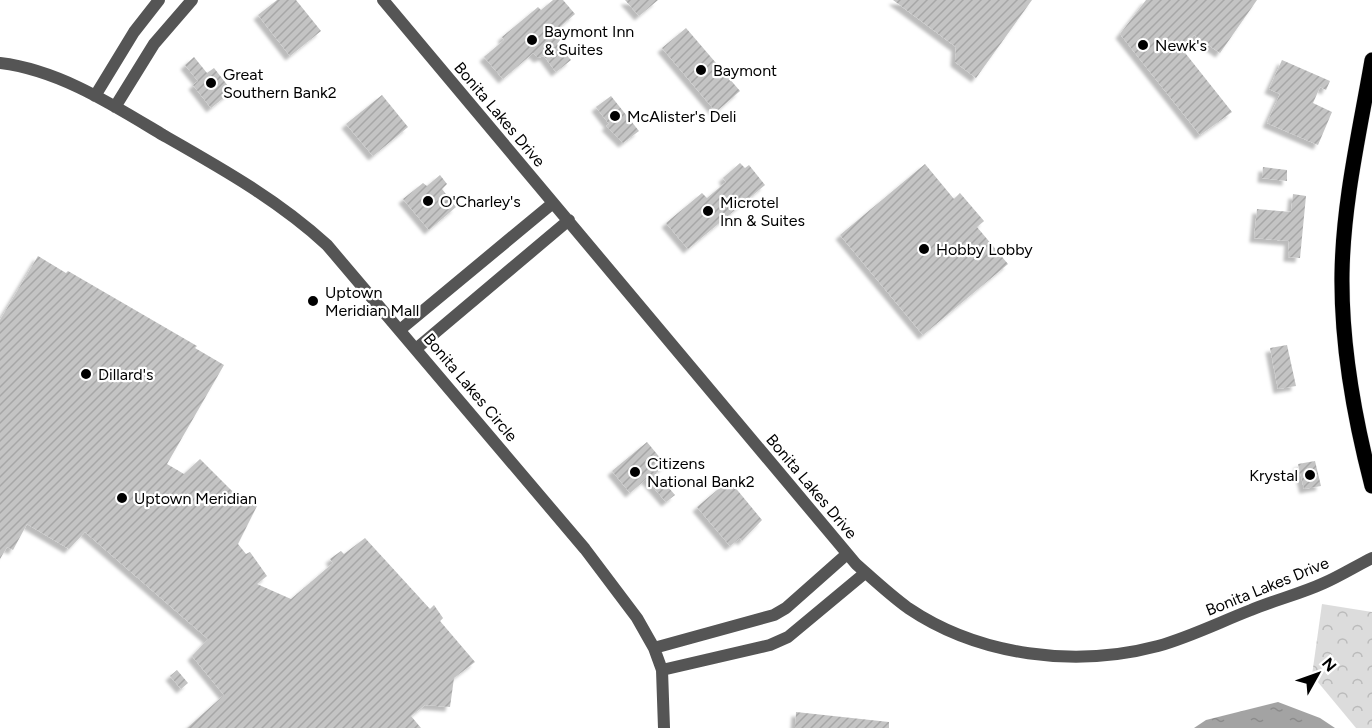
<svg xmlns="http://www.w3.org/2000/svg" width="1372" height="728" font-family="Figtree,sans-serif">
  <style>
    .park { fill: url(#park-crowns) }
    .water { fill: url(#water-ripples) }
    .building { fill: url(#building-hatch); filter: url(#shadow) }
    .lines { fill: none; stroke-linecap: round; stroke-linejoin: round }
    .major-casing { stroke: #dbdbdb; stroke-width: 16 }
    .minor { stroke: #555; stroke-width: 12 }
    .major { stroke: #000; stroke-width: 15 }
    .poi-dot { fill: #000; stroke: #fff; stroke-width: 2 }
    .labels { text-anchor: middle; stroke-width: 4.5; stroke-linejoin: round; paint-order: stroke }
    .poi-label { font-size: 16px; fill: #000; stroke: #fff; text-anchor: start }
    .street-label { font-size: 16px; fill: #000; stroke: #fff }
  </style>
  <defs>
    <pattern id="park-crowns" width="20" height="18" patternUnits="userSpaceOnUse" patternTransform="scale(1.5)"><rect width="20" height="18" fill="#dcdcdc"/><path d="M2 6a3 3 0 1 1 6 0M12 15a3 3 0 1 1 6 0" fill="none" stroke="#bbb"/></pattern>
    <pattern id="water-ripples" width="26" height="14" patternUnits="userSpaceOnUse" patternTransform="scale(1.5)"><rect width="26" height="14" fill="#a3a3a3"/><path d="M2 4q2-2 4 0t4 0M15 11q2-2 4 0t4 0" fill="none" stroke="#8b8b8b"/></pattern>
    <pattern id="building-hatch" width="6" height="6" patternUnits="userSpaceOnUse" patternTransform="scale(1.5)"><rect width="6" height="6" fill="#c4c4c4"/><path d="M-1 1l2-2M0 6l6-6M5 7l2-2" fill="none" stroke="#a7a7a7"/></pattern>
    <filter id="shadow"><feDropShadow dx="-4.5" dy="4.5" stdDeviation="1.5" flood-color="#0004"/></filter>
  </defs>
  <rect width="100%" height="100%" fill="#fff"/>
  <!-- park -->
  <path class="park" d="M 1322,604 L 1372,612 L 1372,728 L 1356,728 L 1312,675 Z"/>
  <!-- water -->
  <path class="water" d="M 1278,702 L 1320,718 L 1335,728 L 1194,728 L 1206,720 Z"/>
  <!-- building -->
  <path class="building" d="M 277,0 L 296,0 L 321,31 L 290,56 L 258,15 Z
    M 553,0 L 563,0 L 575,14 L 554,32 L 561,39 L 557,44 L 571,60 L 556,72 L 544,56 L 538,58 L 533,53 L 503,79 L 484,57 L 504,40 L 502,37 L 538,7 L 541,10 Z
    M 625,0 L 658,0 L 639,16 Z
    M 893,0 L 1032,0 L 976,78 L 955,62 L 956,47 Z
    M 1146,0 L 1257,0 L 1220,53 L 1194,35 L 1182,49 L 1232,112 L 1200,135 L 1120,34 Z
    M 686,28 L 740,91 L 716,112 L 662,48 Z
    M 194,57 L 207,73 L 214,68 L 232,91 L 211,108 L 193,85 L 198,81 L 185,65 Z
    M 1282,60 L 1330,81 L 1326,90 L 1320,87 L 1313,103 L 1332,112 L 1318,145 L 1267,123 L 1280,94 L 1269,89 Z
    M 382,95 L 408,127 L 373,156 L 346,124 Z
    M 611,96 L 639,131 L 623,143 L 606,126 L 609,124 L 596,107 Z
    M 740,163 L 745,168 L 749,165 L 765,185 L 688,249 L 666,223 L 702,193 L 707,198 L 726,182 L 723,178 Z
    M 925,164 L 954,199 L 960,193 L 984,221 L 977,227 L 1008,264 L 923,335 L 840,235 Z
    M 1263,167 L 1287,170 L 1287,181 L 1262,178 Z
    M 440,175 L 447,184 L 442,189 L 456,207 L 429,230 L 403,199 L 423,183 L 427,186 Z
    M 1293,194 L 1306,196 L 1300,258 L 1288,257 L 1289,241 L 1254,238 L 1257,209 L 1291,212 Z
    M 38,256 L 66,273 L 68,271 L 197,346 L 195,348 L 224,365 L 167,464 L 184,474 L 200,459 L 231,490 L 257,506 L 238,544 L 246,554 L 250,552 L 267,576 L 257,584 L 291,599 L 333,563 L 330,559 L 341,551 L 344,554 L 365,538 L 430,609 L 434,605 L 443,618 L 440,621 L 475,662 L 454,678 L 450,707 L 425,705 L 411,716 L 421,728 L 187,728 L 224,695 L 192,656 L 208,639 L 85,532 L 69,549 L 27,524 L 13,550 L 7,547 L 0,559 L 0,320 Z
    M 1287,345 L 1296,386 L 1278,389 L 1270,348 Z
    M 647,442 L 666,465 L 656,473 L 675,495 L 666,502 L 646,479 L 630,493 L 612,471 Z
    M 1315,461 L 1321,486 L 1304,489 L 1298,464 Z
    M 729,480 L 762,520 L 742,541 L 740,538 L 730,546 L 697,507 Z
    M 177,670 L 188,683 L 181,689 L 170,676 Z
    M 796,712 L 889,722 L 889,728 L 795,728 Z"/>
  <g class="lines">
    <defs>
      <path id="major" d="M 1372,60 C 1360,130 1343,202 1342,274 C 1341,346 1354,417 1372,486"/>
    </defs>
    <!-- major casing -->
    <use href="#major" class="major-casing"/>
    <!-- minor -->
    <path class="minor" d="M 383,0 L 856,564 C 873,579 890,595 908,608 C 979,656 1075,668 1158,646 C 1190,637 1220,622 1251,610 C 1275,600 1300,594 1324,583 C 1340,576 1356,566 1372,558
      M 0,63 C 59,70 113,105 163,135 C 221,168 278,200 327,245 L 585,549 L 637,618 L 654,648 L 662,670 L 664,728
      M 95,96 L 134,32 L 159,0
      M 115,107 L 154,44 L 192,0
      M 401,329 L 553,203
      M 417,348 L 569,220
      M 654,648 L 774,615 L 786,608 L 847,554
      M 662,670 L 770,645 L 788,637 L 865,573"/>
    <!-- major -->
    <use href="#major" class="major"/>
  </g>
  <!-- markers -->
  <g class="poi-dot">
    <circle cx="532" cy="40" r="6"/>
    <circle cx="1143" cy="45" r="6"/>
    <circle cx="701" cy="70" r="6"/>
    <circle cx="211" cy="83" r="6"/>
    <circle cx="615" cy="116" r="6"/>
    <circle cx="428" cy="201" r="6"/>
    <circle cx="708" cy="211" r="6"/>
    <circle cx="924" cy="249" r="6"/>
    <circle cx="313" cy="301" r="6"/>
    <circle cx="86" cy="374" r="6"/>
    <circle cx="635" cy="472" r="6"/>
    <circle cx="1310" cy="475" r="6"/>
    <circle cx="122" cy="498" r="6"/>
  </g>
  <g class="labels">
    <!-- poi labels -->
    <g class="poi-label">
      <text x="544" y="37">Baymont Inn<tspan x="544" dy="18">&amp; Suites</tspan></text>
      <text x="1155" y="51">Newk's</text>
      <text x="713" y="76">Baymont</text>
      <text x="223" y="80">Great<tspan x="223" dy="18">Southern Bank2</tspan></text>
      <text x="627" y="122">McAlister's Deli</text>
      <text x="440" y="207">O'Charley's</text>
      <text x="720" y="208">Microtel<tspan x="720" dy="18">Inn &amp; Suites</tspan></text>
      <text x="936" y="255">Hobby Lobby</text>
      <text x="325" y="298">Uptown<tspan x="325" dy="18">Meridian Mall</tspan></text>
      <text x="98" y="380">Dillard's</text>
      <text x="647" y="469">Citizens<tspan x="647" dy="18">National Bank2</tspan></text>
      <text x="1298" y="481" text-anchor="end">Krystal</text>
      <text x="134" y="504">Uptown Meridian</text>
    </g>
    <!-- street labels -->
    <g class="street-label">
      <text transform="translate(500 114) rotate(50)" y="6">Bonita Lakes Drive</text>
      <text transform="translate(471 387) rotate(50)" y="6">Bonita Lakes Circle</text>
      <text transform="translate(812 486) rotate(50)" y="6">Bonita Lakes Drive</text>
      <text transform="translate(1267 586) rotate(-22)" y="6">Bonita Lakes Drive</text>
    </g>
  </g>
  <!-- north arrow -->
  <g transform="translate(1318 674) rotate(50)" stroke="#ffffff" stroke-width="4.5" paint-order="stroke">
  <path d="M0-4.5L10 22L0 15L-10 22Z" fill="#000000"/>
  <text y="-9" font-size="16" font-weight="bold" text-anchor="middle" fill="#000000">N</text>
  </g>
</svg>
